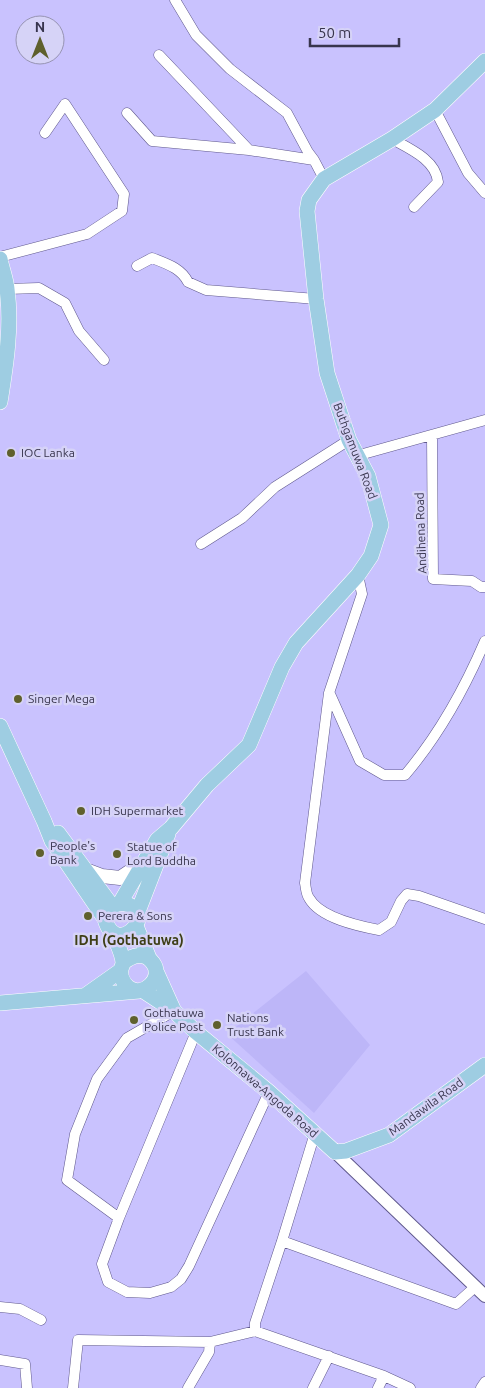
<svg xmlns="http://www.w3.org/2000/svg" width="485" height="1388" font-family="Ubuntu,sans-serif">
  <style>
    .built { fill: #bdb6f8 }
    .lines { fill: none; stroke-linecap: round; stroke-linejoin: round }
    .minor-casing { stroke: #60598d; stroke-width: 11 }
    .tertiary-casing { stroke: #60598d; stroke-width: 14 }
    .secondary-casing { stroke: #60598d; stroke-width: 15 }
    .primary-casing { stroke: #fff; stroke-width: 16 }
    .minor { stroke: #fff; stroke-width: 10 }
    .tertiary { stroke: #fff; stroke-width: 12 }
    .secondary { stroke: #fff; stroke-width: 14 }
    .primary { stroke: #9ecde2; stroke-width: 15 }
    .poi-dot { fill: #5f602d; stroke: #d6d3f7; stroke-width: 2 }
    .labels { text-anchor: middle; stroke-width: 5; stroke-linejoin: round; paint-order: stroke }
    .street-label { font-size: 12px; fill: #38354d; stroke: #d6d3f7 }
    .poi-label { font-size: 12px; fill: #38354d; stroke: #d6d3f7; text-anchor: start }
    .neighbourhood-label { font-size: 14px; font-weight: bold; fill: #3e3e15; stroke: #d6d3f7 }
  </style>
  <rect width="100%" height="100%" fill="#c9c2fe"/>
  <!-- built -->
  <path class="built" d="M 306,971 L 370,1045 L 314,1113 L 227,1034 Z"/>
  <g class="lines">
    <defs>
      <path id="minor" d="M 175,0 L 196,35 L 230,69 L 287,113 L 308,152 L 314,160
        M 159,55 L 249,150 L 314,160 L 324,179
        M 435,110 L 468,173 L 485,193
        M 127,113 L 152,141 L 249,150
        M 392,139 C 410,149 436,160 438,182 L 414,207
        M 0,257 L 87,234 L 122,211 L 124,194 L 65,104 L 45,133
        M 137,266 L 152,258 C 167,264 181,268 188,282 L 206,290 L 316,299
        M 7,289 L 39,288 L 65,303 L 79,331 L 104,360
        M 432,435 L 433,579 L 472,581 L 481,587 L 485,587
        M 356,456 L 485,420
        M 201,544 L 242,518 L 275,487 L 349,440
        M 358,575 L 362,594 L 329,693 L 305,883 C 306,888 306,894 309,898 C 320,918 358,926 379,930 L 391,922 L 401,901 L 407,894 L 419,896 L 485,919
        M 330,694 L 360,761 L 384,775 L 405,775 C 439,735 464,690 485,641
        M 196,1032 L 119,1218 L 102,1264 L 108,1282 L 127,1292 L 150,1293 L 171,1287 L 181,1279 L 189,1266 L 269,1092
        M 119,1218 L 67,1180 L 75,1134 L 97,1079 L 127,1038 L 174,1011
        M 282,1241 L 456,1304 L 475,1287
        M 0,1307 L 20,1309 L 41,1320
        M 255,1331 L 255,1323 L 282,1241 L 315,1133
        M 0,1360 L 25,1364 L 27,1388
        M 73,1388 L 78,1340 L 210,1342 L 255,1331 L 384,1376 L 410,1388
        M 188,1388 L 209,1352 L 210,1342
        M 313,1388 L 329,1356
        M 378,1388 L 384,1376
        M 481,1388 L 485,1382"/>
      <path id="tertiary" d="M 335,1152 L 485,1296"/>
      <path id="secondary" d="M 86,870 L 102,876 L 120,878 L 141,864"/>
      <path id="primary" d="M 0,259 C 2,269 6,279 7,289 C 12,326 6,365 0,402
        M 0,726 L 44,821 L 52,841 L 105,919 C 115,957 156,918 129,905 C 117,900 108,908 105,919
        M 58,833 L 112,906
        M 120,903 L 157,840 L 171,828 L 207,785 L 249,745 L 282,667 L 296,643 L 358,575 L 371,556 L 381,525 L 368,476 L 349,440 L 327,373 L 316,299 L 307,211 L 309,200 L 324,179 L 392,139 L 435,110 L 485,61
        M 137,914 L 168,834
        M 136,926 L 149,958
        M 113,933 C 116,942 123,954 123,963 C 123,966 121,967 121,970 C 120,976 123,983 128,987 C 143,999 164,978 153,963 C 145,951 132,955 123,963
        M 156,971 L 174,1011
        M 142,990 L 174,1011 L 196,1032 L 269,1092 L 335,1152 L 346,1151 L 389,1135 L 485,1065
        M 86,995 L 120,971
        M 0,1003 L 139,991"/>
    </defs>
    <!-- minor casing -->
    <use href="#minor" class="minor-casing"/>
    <!-- tertiary casing -->
    <use href="#tertiary" class="tertiary-casing"/>
    <!-- secondary casing -->
    <use href="#secondary" class="secondary-casing"/>
    <!-- primary casing -->
    <use href="#primary" class="primary-casing"/>
    <!-- minor -->
    <use href="#minor" class="minor"/>
    <!-- tertiary -->
    <use href="#tertiary" class="tertiary"/>
    <!-- secondary -->
    <use href="#secondary" class="secondary"/>
    <!-- primary -->
    <use href="#primary" class="primary"/>
  </g>
  <!-- markers -->
  <g class="poi-dot">
    <circle cx="11" cy="453" r="5"/>
    <circle cx="18" cy="699" r="5"/>
    <circle cx="81" cy="811" r="5"/>
    <circle cx="40" cy="853" r="5"/>
    <circle cx="117" cy="854" r="5"/>
    <circle cx="88" cy="916" r="5"/>
    <circle cx="134" cy="1020" r="5"/>
    <circle cx="217" cy="1025" r="5"/>
  </g>
  <g class="labels">
    <!-- street labels -->
    <g class="street-label">
      <text transform="translate(355 451) rotate(69)" y="4">Buthgamuwa Road</text>
      <text transform="translate(421 533) rotate(-92)" y="4">Andihena Road</text>
      <text transform="translate(265 1091) rotate(41)" y="4">Kolonnawa-Angoda Road</text>
      <text transform="translate(426 1107) rotate(-36)" y="4">Mandawila Road</text>
    </g>
    <!-- poi labels -->
    <g class="poi-label">
      <text x="21" y="457">IOC Lanka</text>
      <text x="28" y="703">Singer Mega</text>
      <text x="91" y="815">IDH Supermarket</text>
      <text x="50" y="850">People's<tspan x="50" dy="14">Bank</tspan></text>
      <text x="127" y="851">Statue of<tspan x="127" dy="14">Lord Buddha</tspan></text>
      <text x="98" y="920">Perera &amp; Sons</text>
      <text x="144" y="1017">Gothatuwa<tspan x="144" dy="14">Police Post</tspan></text>
      <text x="227" y="1022">Nations<tspan x="227" dy="14">Trust Bank</tspan></text>
    </g>
    <!-- neighbourhood labels -->
    <g class="neighbourhood-label">
      <text x="129" y="945">IDH (Gothatuwa)</text>
    </g>
  </g>
  <!-- north arrow -->
  <g transform="translate(40 40)"><circle r="24" fill="#d6d3f7" stroke="#9794b3"/>
  <path d="M0-4L9 19L0 12L-9 19Z" fill="#5f602d"/>
  <text y="-8" font-size="14" font-weight="bold" text-anchor="middle" fill="#38354d">N</text>
  </g>
  <!-- scale -->
  <path d="M310 38v8h89v-8" fill="none" stroke="#38354d" stroke-width="2.5"/>
  <text x="318" y="38" font-size="15" fill="#38354d" stroke="#d6d3f7" stroke-width="4" paint-order="stroke">50 m</text>
</svg>
